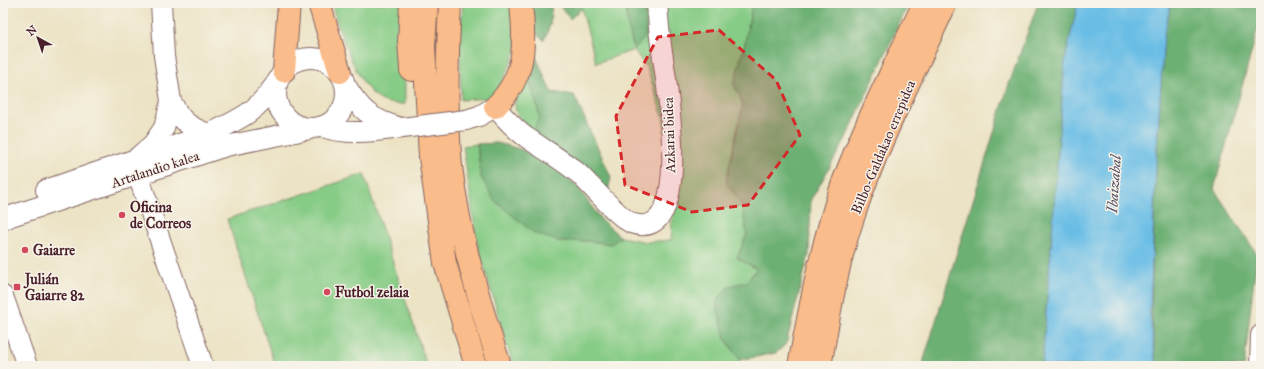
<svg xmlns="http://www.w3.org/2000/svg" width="1264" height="369" font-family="'IM FELL Great Primer',serif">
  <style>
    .green { fill: #87cc86; stroke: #687658 }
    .forest { fill: #6db073; stroke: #5c684f }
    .water { fill: #6abee6; stroke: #5a6e88 }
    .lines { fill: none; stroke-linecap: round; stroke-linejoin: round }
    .minor-casing { stroke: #836461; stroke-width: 22 }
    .major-casing { stroke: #836461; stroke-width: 24 }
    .highway-casing { stroke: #836461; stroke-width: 24 }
    .minor { stroke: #fff; stroke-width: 20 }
    .major { stroke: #f9bc8a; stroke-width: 22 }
    .highway { stroke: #f9bc8a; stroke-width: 22 }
    .minor-bridge-casing { stroke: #836461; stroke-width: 22; stroke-linecap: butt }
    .minor-bridge { stroke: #fff; stroke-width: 20 }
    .marked { fill: #d62828; fill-opacity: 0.2; stroke: #d62828; stroke-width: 3; stroke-dasharray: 8 5; stroke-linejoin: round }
    .poi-dot { fill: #d1495b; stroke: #f7f3e8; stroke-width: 1.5 }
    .labels { text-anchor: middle; stroke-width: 3; stroke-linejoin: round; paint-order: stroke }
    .street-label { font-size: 14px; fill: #4a1f2b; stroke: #f7f3e8 }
    .poi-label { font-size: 14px; font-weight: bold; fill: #4a1f2b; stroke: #f7f3e8; text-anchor: start }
    .water-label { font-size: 15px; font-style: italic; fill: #544f63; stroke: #f7f3e8 }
  </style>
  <rect width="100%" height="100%" fill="#f7f3e8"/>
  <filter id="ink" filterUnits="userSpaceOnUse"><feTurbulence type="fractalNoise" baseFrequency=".025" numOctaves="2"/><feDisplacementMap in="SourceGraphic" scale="8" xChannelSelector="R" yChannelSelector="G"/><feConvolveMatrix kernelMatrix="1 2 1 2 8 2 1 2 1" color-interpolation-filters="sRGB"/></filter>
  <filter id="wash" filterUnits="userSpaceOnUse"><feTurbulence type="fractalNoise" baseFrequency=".012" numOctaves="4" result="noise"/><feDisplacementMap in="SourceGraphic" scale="16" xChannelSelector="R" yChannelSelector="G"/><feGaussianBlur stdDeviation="0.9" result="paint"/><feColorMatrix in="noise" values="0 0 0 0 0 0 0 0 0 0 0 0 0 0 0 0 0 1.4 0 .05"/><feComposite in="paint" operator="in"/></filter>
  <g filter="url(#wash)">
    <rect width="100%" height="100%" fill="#ece3c4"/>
    <!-- green -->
    <path class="green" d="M 331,3 L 404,3 L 405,104 C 397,104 388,104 381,100 C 356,87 339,28 331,3 Z
      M 463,3 L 512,3 L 517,49 L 506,74 L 496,92 L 487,98 L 461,100 L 460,38 Z
      M 580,3 L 626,3 L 627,21 L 634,50 L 646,19 L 645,3 L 754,3 L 751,10 L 745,43 L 734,84 L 743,104 L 726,182 L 742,205 L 747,234 L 737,258 L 757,269 L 747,282 L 729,286 L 725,338 L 740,360 L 735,366 L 513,366 L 477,242 L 463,146 L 477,144 L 481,177 L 560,242 L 586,241 L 611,244 L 621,237 L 646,242 L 671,240 L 674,192 L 663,117 L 647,68 L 634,50 L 596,63 Z
      M 532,66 L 530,81 L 540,117 L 537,136 C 505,109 512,99 532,66 Z
      M 364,174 L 427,366 L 275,366 L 227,219 Z"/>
    <!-- forest -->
    <path class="forest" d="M 531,3 L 552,3 L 550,25 L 544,40 L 533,32 Z
      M 557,3 L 580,3 L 582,8 L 570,19 Z
      M 626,3 L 645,3 L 646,36 L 634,50 L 627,21 Z
      M 754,3 L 909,3 L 846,138 L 811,200 L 809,254 L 786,344 L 776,353 L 740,360 L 725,338 L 716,302 L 729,286 L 746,282 L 757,269 L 737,258 L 747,234 L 742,205 L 726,182 L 743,104 L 734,84 L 745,43 L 751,10 Z
      M 1038,3 L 1078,3 L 1065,60 L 1042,366 L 922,366 L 1008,87 Z
      M 1171,3 L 1261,3 L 1261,17 L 1214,189 L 1257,254 L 1244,366 L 1156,366 L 1151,308 L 1156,164 L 1164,35 Z
      M 535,54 L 551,92 L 574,95 L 611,177 L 607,196 L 537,136 L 535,125 L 540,117 L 530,80 Z
      M 497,143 L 520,149 L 549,163 L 576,185 L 602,221 L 621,237 L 611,244 L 586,241 L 560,242 L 534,233 L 494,200 L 481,177 L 477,144 Z"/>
    <!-- water -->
    <path class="water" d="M 1078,3 L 1171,3 L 1164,35 L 1156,164 L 1150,312 L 1156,366 L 1042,366 L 1065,60 Z"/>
  </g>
  <g filter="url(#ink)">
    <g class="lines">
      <defs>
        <path id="minor" d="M276 93a35 35 0 1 1 70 0a35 35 0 1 1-70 0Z
          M 346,86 C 361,111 371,119 398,127
          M 171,101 C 181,121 188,127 209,134
          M 466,120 L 479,116 L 495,107 C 505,118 514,129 526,137 C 543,149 561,159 578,173 C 591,185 620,220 634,224 C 696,241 665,74 661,45 C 659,31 658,17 657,3
          M 323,127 C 348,136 376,131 402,128
          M 139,156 L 153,144 L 164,128 L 171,101 L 164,56 L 161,3
          M 138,175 L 203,366
          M 46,190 L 209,134 C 243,118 258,111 279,79
          M 3,220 L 11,216 L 226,146 L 310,129
          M 3,296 L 27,366
          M 1260,366 L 1261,335"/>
        <path id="major" d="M 319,3 L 340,72
          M 427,3 L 424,46 L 430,157 L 445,263 L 476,366
          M 450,3 C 447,57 446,113 451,166 C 459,235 479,301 500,366
          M 411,70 L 409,41 L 411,3
          M 284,71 L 289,3
          M 495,107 C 527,76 525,44 521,3"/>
        <path id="highway" d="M 799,366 C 811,303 822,240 844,180 C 866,121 897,61 924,3
          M 820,366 C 829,317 836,268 852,221 C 876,146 913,75 946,3"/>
      </defs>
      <!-- minor casing -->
      <use href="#minor" class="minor-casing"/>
      <!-- major casing -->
      <use href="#major" class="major-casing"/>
      <!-- highway casing -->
      <use href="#highway" class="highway-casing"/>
      <!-- minor -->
      <use href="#minor" class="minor"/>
      <!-- major -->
      <use href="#major" class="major"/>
      <!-- highway -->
      <use href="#highway" class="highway"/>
      <defs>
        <path id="minor-bridge" d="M 402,128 L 466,120"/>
      </defs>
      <!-- minor-bridge casing -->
      <use href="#minor-bridge" class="minor-bridge-casing"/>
      <!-- minor-bridge -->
      <use href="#minor-bridge" class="minor-bridge"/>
    </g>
  </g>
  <!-- marked area -->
  <path class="marked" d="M 719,30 L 776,80 L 800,135 L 748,205 L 692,212 L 625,185 L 616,116 L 658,37 Z"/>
  <!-- markers -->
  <g class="poi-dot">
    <circle cx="122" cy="215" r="4"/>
    <circle cx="25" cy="250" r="4"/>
    <rect x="13" y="283" width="8" height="8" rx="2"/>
    <circle cx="327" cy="292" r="4"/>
  </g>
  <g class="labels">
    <!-- street labels -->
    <g class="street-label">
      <text transform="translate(669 135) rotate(-92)" y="5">Azkarai bidea</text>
      <text transform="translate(883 147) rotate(-67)" y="5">Bilbo-Galdakao errepidea</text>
      <text transform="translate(155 169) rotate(-18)" y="5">Artalandio kalea</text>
    </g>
    <!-- poi labels -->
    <g class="poi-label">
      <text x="130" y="212">Oficina<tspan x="130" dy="16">de Correos</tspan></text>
      <text x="33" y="255">Gaiarre</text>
      <text x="25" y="284">Julián<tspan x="25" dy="16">Gaiarre 82</tspan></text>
      <text x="335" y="297">Futbol zelaia</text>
    </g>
    <!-- water labels -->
    <g class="water-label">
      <text transform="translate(1114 184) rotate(-86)" y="5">Ibaizabal</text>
    </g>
  </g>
  <!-- margin -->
  <rect width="1264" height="369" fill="none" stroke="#f7f3e8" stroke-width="16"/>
  <!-- north arrow -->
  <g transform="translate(38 38) rotate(320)" stroke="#f7f3e8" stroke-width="3" paint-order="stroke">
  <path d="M0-3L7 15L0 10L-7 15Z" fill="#4a1f2b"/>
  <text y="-6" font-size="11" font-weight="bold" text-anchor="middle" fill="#4a1f2b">N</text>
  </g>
</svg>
